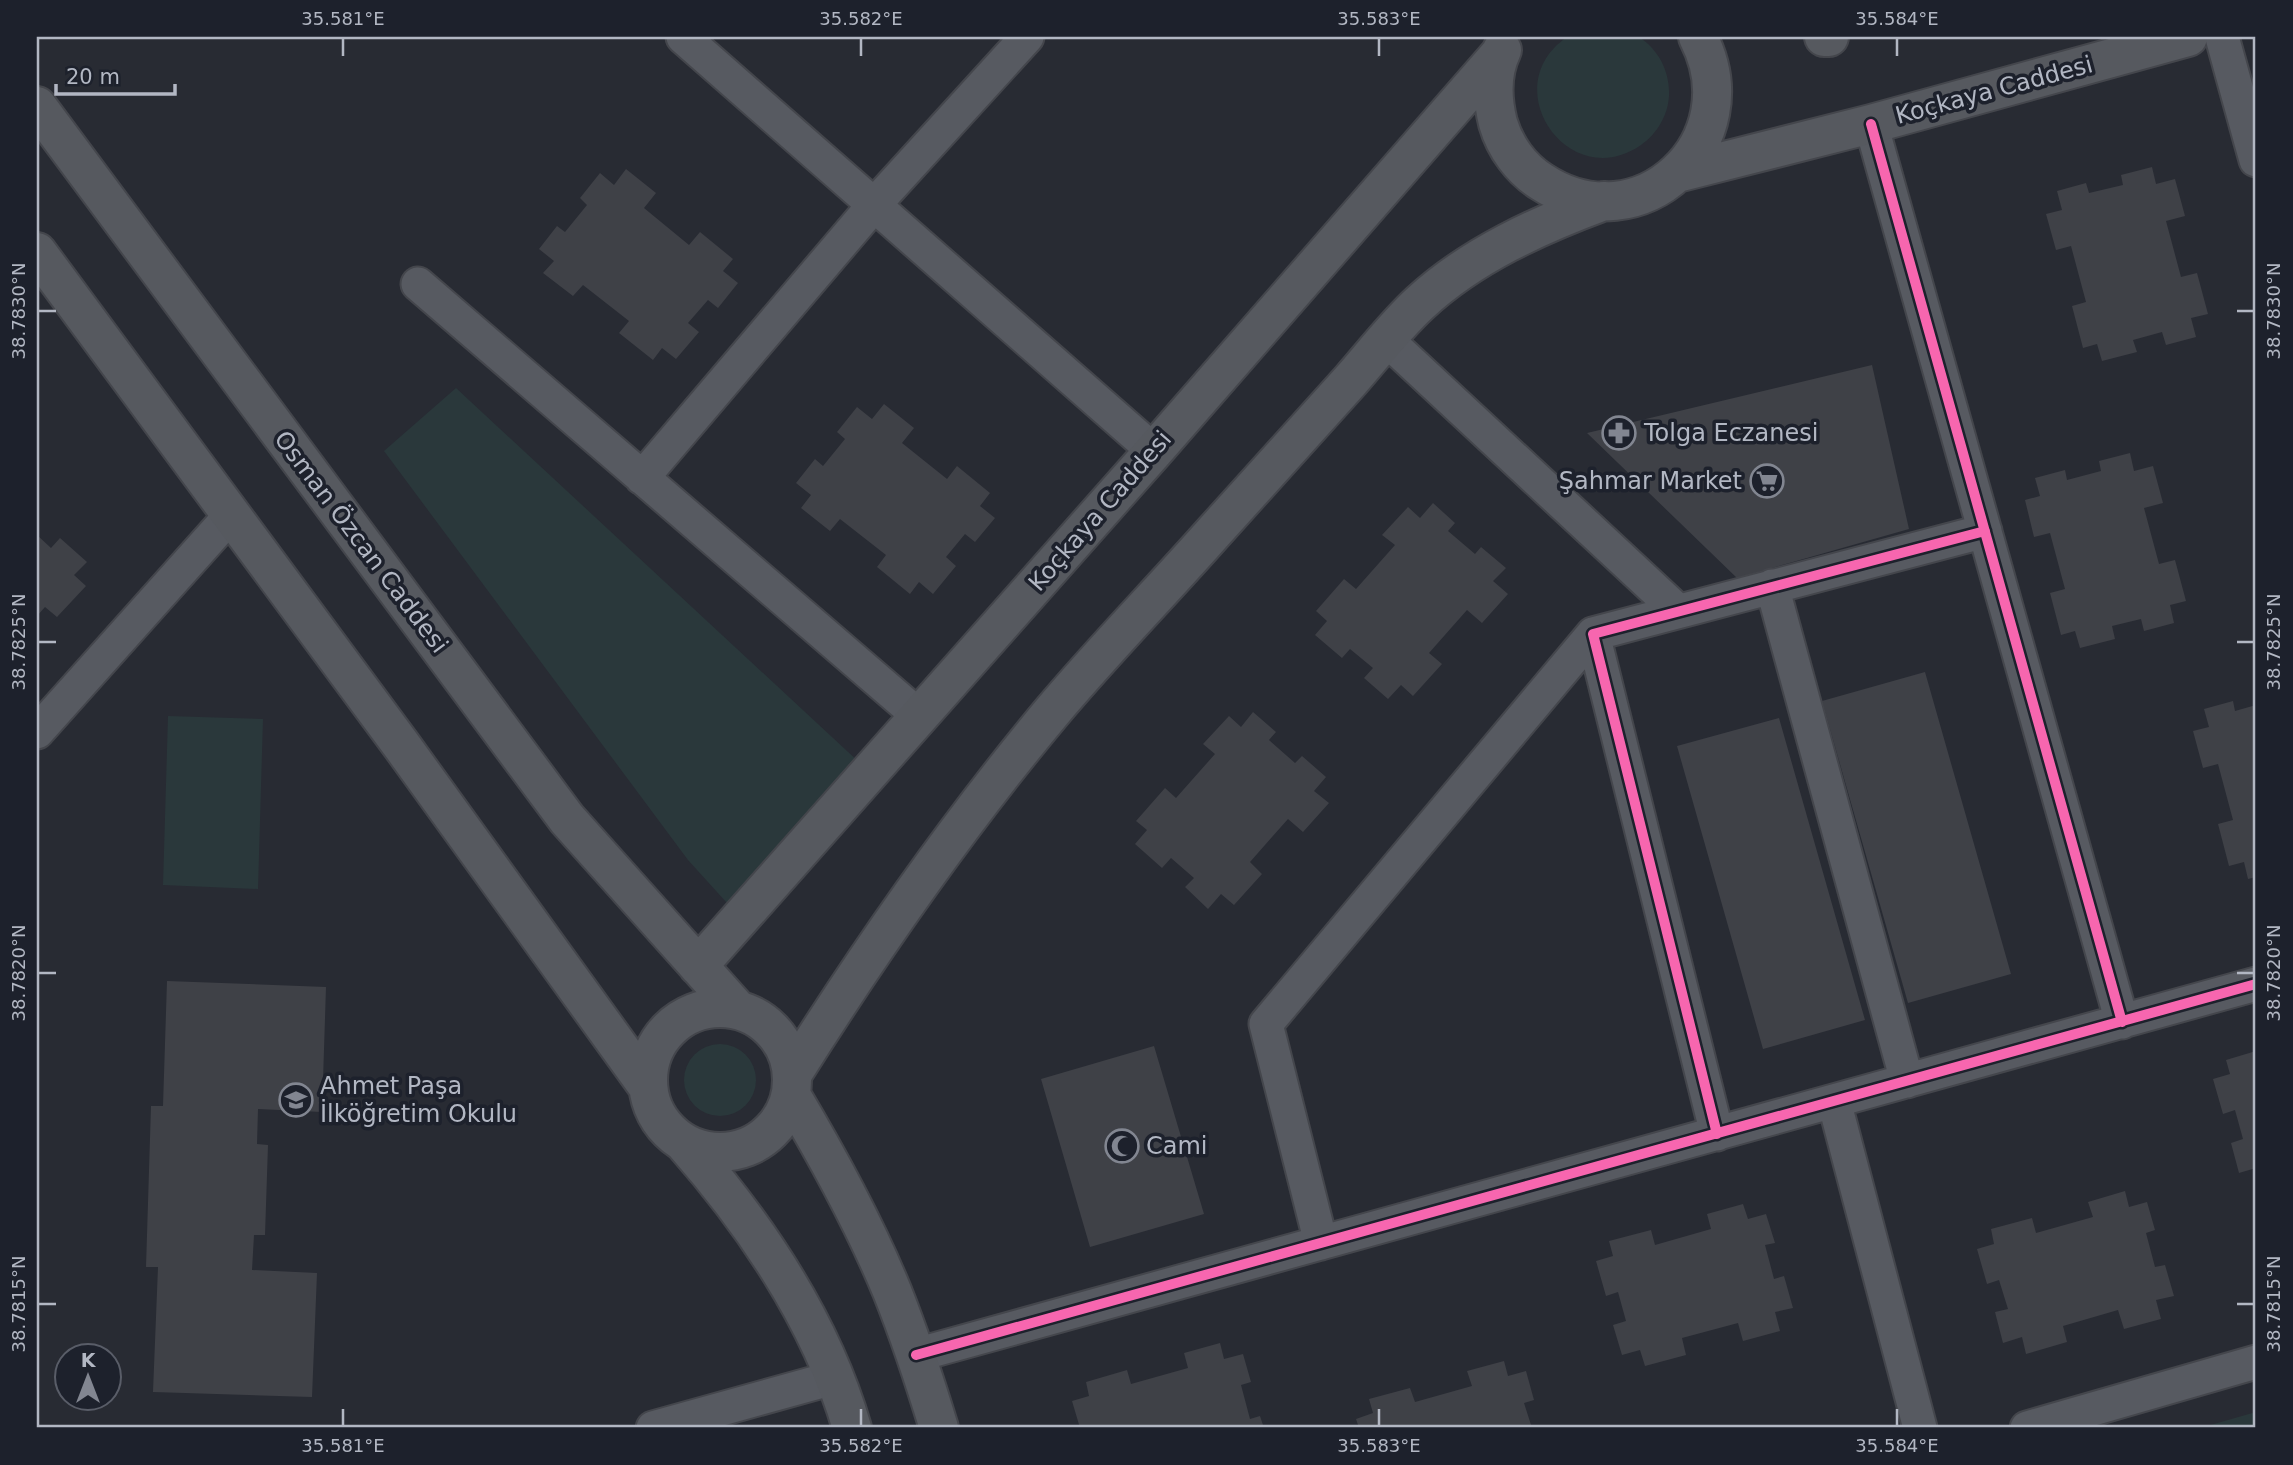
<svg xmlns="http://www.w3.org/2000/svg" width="2293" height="1465" font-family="'DejaVu Sans',sans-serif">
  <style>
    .green { fill: #2a383b }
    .building { fill: #3f4147 }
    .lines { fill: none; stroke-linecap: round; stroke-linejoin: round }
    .street-casing { stroke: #44464c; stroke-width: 37 }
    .secondary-casing { stroke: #44464c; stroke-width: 42 }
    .street { stroke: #575a61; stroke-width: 33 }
    .secondary { stroke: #56595f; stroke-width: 38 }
    .cycleway-casing { stroke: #1d212c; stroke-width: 15 }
    .cycleway { stroke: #f766af; stroke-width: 10 }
    .ticks { fill: none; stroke: #b2b7c3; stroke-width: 2.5 }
    .labels { text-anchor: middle; stroke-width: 7; stroke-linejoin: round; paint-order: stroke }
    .street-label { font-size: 24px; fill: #b2b7c3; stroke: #1d212c }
    .poi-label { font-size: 24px; fill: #b2b7c3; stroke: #1d212c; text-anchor: start }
    .neatline { fill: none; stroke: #b2b7c3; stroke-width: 2.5 }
    .ticks-label { font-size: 18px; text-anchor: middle; fill: #b2b7c3 }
  </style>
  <rect width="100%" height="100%" fill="#282b33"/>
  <!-- green -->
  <path class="green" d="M 1567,37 L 1639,37 C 1659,50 1670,72 1669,96 C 1668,115 1657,134 1641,145 C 1569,195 1494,87 1567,37 Z
    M 456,388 L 875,777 L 746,924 L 688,860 L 384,451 Z
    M 168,716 L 263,719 L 258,889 L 163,885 Z
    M684 1080a36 36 0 1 1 72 0a36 36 0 1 1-72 0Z
    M 2256,1412 L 2256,1428 L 2200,1428 Z"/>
  <!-- building -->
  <path class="building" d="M 2152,167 L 2156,184 L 2175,179 L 2185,216 L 2166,221 L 2181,277 L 2197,273 L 2208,314 L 2191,318 L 2196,337 L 2166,345 L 2162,332 L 2133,340 L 2137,352 L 2102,361 L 2097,344 L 2083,348 L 2072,306 L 2086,302 L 2071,246 L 2056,250 L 2046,214 L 2062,210 L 2057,191 L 2086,183 L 2089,193 L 2123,185 L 2121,175 Z
    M 626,169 L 656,193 L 644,208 L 689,245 L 700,232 L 733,259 L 723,271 L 738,283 L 718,308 L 708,300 L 688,323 L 699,332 L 676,359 L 662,348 L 653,360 L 619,333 L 629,321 L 583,285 L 573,296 L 543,273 L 554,261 L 539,249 L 557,226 L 565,232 L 587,205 L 580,198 L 600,173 L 614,185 Z
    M 1872,365 L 1909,529 L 1737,578 L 1587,433 Z
    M 884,404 L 914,428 L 902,443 L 947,479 L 957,466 L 990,493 L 980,506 L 995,518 L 975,542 L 965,534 L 946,557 L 956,566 L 933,594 L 919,582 L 910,594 L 877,567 L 886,555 L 840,519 L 830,531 L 801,508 L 811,495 L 796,483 L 815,459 L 823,466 L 845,439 L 837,432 L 857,407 L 872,419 Z
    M 2130,453 L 2134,471 L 2153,466 L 2163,503 L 2144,508 L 2159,564 L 2175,560 L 2186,601 L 2170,605 L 2174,623 L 2144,631 L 2141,619 L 2112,626 L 2115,639 L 2080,648 L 2075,631 L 2061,635 L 2050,593 L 2065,589 L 2050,533 L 2034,537 L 2025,500 L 2040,496 L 2035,478 L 2065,470 L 2067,480 L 2101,471 L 2099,461 Z
    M 1433,503 L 1455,523 L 1448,531 L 1475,554 L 1481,547 L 1506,568 L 1493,581 L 1508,594 L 1482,623 L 1467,610 L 1429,653 L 1442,664 L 1413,696 L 1401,685 L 1388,699 L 1364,678 L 1373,668 L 1350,649 L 1342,658 L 1315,635 L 1327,621 L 1316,611 L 1344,579 L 1356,589 L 1395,545 L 1382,535 L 1408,507 L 1420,518 Z
    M 37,535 L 51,548 L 60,538 L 87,562 L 74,575 L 86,586 L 57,617 L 45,607 L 37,616 Z
    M 1925,672 L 2011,974 L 1908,1003 L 1822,701 Z
    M 2233,701 L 2235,711 L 2256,705 L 2256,877 L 2248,879 L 2244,862 L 2229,866 L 2218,824 L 2233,820 L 2218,764 L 2203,768 L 2193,731 L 2209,727 L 2204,709 Z
    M 1253,712 L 1276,732 L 1269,740 L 1295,763 L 1302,756 L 1326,777 L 1314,791 L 1329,803 L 1303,832 L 1288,819 L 1250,862 L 1262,874 L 1234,905 L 1221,894 L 1208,909 L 1185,887 L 1194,878 L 1171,858 L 1162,868 L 1135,844 L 1147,830 L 1136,821 L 1165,788 L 1176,798 L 1215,754 L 1203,744 L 1229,716 L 1241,727 Z
    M 1779,718 L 1865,1020 L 1763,1049 L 1677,746 Z
    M 167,981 L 326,987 L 322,1112 L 258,1109 L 257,1144 L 268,1145 L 265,1235 L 254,1235 L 252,1270 L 317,1273 L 312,1397 L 153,1392 L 158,1267 L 146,1267 L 151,1106 L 163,1106 Z
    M 1154,1046 L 1204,1214 L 1090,1247 L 1041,1079 Z
    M 2256,1051 L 2256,1168 L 2239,1173 L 2231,1143 L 2243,1139 L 2235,1110 L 2223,1114 L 2213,1079 L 2230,1074 L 2226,1060 Z
    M 2125,1191 L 2129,1207 L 2147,1202 L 2155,1230 L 2146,1233 L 2155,1267 L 2165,1265 L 2174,1296 L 2156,1300 L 2161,1319 L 2124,1329 L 2118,1310 L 2063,1326 L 2067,1342 L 2026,1354 L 2022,1337 L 2003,1343 L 1995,1312 L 2008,1309 L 1999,1280 L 1987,1284 L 1977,1249 L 1994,1244 L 1991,1229 L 2032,1218 L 2036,1233 L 2093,1217 L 2088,1202 Z
    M 1743,1204 L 1748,1219 L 1766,1214 L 1775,1243 L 1765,1245 L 1774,1279 L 1784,1276 L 1793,1308 L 1775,1312 L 1780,1331 L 1743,1341 L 1738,1323 L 1682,1338 L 1686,1355 L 1645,1366 L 1640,1350 L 1622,1355 L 1613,1325 L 1626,1321 L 1618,1292 L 1606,1296 L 1596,1261 L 1613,1256 L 1609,1241 L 1651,1230 L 1655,1245 L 1711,1229 L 1707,1214 Z
    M 1220,1343 L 1224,1359 L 1243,1354 L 1251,1382 L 1241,1385 L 1250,1419 L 1260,1416 L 1264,1428 L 1080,1428 L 1072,1401 L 1089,1396 L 1086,1382 L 1127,1370 L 1131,1384 L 1188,1368 L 1184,1353 Z
    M 1504,1361 L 1508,1376 L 1526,1371 L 1534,1400 L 1524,1403 L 1532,1428 L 1359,1428 L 1356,1419 L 1373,1413 L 1369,1399 L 1410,1388 L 1415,1402 L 1472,1386 L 1467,1371 Z"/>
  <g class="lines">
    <defs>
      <path id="street" d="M 683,37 L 1154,451
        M 2222,37 L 2256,160
        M 1871,124 L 2122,1022
        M 418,284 L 919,716
        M 1387,340 L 1678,611
        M 642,478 L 874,205 L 1027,37
        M 1772,586 L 1907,1081
        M 37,732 L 231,515
        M 1834,1101 L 1920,1428
        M 1717,1134 L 1593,634 L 1985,531
        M 1321,1243 L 1266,1024 L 1593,634
        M 916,1355 L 2256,984
        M 653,1428 L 833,1378
        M 2027,1428 L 2256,1362"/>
      <path id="secondary" d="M 1824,37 L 1829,37
        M 1502,50 C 1491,73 1492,99 1498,123 C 1505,147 1521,169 1542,182 C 1640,246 1752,141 1698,37
        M 37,106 L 567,819 L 736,1008
        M 1677,173 L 1871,124 L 2188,37
        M 37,252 L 402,746 L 648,1087
        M 698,966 L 1154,451 L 1500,54
        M648 1080a72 72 0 1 1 144 0a72 72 0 1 1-144 0Z
        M 793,1073 C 872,948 956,827 1051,713 C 1103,651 1159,594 1213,533 C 1259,482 1305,431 1351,380 C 1373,355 1395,326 1420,303 C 1472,255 1539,225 1604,201
        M 791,1095 C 829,1159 864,1223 892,1291 C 910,1336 925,1382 939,1428
        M 684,1143 C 756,1225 821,1321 852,1428"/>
    </defs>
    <!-- street casing -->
    <use href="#street" class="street-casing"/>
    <!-- secondary casing -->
    <use href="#secondary" class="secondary-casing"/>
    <!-- street -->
    <use href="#street" class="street"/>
    <!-- secondary -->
    <use href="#secondary" class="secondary"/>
    <defs>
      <path id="cycleway" d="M 1871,124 L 2122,1022
        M 1717,1134 L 1593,634 L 1985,531
        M 916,1355 L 2256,984"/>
    </defs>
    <!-- cycleway casing -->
    <use href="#cycleway" class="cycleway-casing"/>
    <!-- cycleway -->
    <use href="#cycleway" class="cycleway"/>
  </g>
  <!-- ticks -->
  <path class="ticks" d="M 343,38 L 343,56M 861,38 L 861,56M 1379,38 L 1379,56M 1897,38 L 1897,56M 38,311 L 56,311M 2237,311 L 2254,311M 38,642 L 56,642M 2237,642 L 2254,642M 38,973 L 56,973M 2237,973 L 2254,973M 38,1304 L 56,1304M 2237,1304 L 2254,1304M 343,1409 L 343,1426M 861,1409 L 861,1426M 1379,1409 L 1379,1426M 1897,1409 L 1897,1426"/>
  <!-- icons -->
  <defs>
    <symbol id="pharmacy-ring" viewBox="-11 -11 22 22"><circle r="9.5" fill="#1d212c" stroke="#828691" stroke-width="1.5"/><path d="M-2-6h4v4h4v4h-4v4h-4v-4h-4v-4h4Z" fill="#828691"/></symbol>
    <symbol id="supermarket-ring" viewBox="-11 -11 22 22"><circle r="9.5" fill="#1d212c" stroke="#828691" stroke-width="1.5"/><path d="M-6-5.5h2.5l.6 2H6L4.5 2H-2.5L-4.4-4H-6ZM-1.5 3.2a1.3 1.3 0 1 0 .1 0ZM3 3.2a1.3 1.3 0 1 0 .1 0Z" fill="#828691"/></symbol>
    <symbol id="school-ring" viewBox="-11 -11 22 22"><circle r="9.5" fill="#1d212c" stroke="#828691" stroke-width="1.5"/><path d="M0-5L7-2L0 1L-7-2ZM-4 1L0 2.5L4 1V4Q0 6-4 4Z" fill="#828691"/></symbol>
    <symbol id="mosque-ring" viewBox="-11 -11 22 22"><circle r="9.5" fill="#1d212c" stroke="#828691" stroke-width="1.5"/><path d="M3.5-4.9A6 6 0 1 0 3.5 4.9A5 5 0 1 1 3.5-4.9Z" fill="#828691"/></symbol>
  </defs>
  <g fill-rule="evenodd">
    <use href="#pharmacy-ring" x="1600" y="414" width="38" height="38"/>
    <use href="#supermarket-ring" x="1748" y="462" width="38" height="38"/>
    <use href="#school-ring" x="277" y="1081" width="38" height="38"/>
    <use href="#mosque-ring" x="1103" y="1127" width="38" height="38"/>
  </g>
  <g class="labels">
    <!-- street labels -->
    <g class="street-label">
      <text transform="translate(1994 90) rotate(-15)" y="8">Koçkaya Caddesi</text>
      <text transform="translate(1100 511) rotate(-49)" y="8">Koçkaya Caddesi</text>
      <text transform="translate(361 542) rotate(53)" y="8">Osman Özcan Caddesi</text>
    </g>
    <!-- poi labels -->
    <g class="poi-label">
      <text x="1644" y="441">Tolga Eczanesi</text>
      <text x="1742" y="489" text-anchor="end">Şahmar Market</text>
      <text x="320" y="1094">Ahmet Paşa<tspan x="320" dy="28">İlköğretim Okulu</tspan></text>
      <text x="1146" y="1154">Cami</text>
    </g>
  </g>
  <!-- border -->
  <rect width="2293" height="1465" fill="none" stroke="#1d212c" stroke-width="77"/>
  <!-- north arrow -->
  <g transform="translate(88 1377)"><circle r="33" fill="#1d212c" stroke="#595d68" stroke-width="2"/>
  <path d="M0-5L12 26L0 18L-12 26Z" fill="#828691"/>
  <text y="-10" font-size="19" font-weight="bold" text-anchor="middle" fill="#b2b7c3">K</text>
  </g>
  <!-- scale -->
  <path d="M56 84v10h119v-10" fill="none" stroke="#b2b7c3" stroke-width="3.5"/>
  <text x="66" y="84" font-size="21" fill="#b2b7c3" stroke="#1d212c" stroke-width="5" paint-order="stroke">20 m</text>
  <rect x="38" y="38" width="2216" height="1388" class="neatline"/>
  <g class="ticks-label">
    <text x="343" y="25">35.581°E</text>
    <text x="861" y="25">35.582°E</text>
    <text x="1379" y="25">35.583°E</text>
    <text x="1897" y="25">35.584°E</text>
    <text transform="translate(19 311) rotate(-90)" y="6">38.7830°N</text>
    <text transform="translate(2274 311) rotate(-90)" y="6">38.7830°N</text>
    <text transform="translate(19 642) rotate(-90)" y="6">38.7825°N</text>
    <text transform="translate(2274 642) rotate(-90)" y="6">38.7825°N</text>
    <text transform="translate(19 973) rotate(-90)" y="6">38.7820°N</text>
    <text transform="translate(2274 973) rotate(-90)" y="6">38.7820°N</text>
    <text transform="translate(19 1304) rotate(-90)" y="6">38.7815°N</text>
    <text transform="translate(2274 1304) rotate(-90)" y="6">38.7815°N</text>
    <text x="343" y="1452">35.581°E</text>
    <text x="861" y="1452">35.582°E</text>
    <text x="1379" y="1452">35.583°E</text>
    <text x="1897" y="1452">35.584°E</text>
  </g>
</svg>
